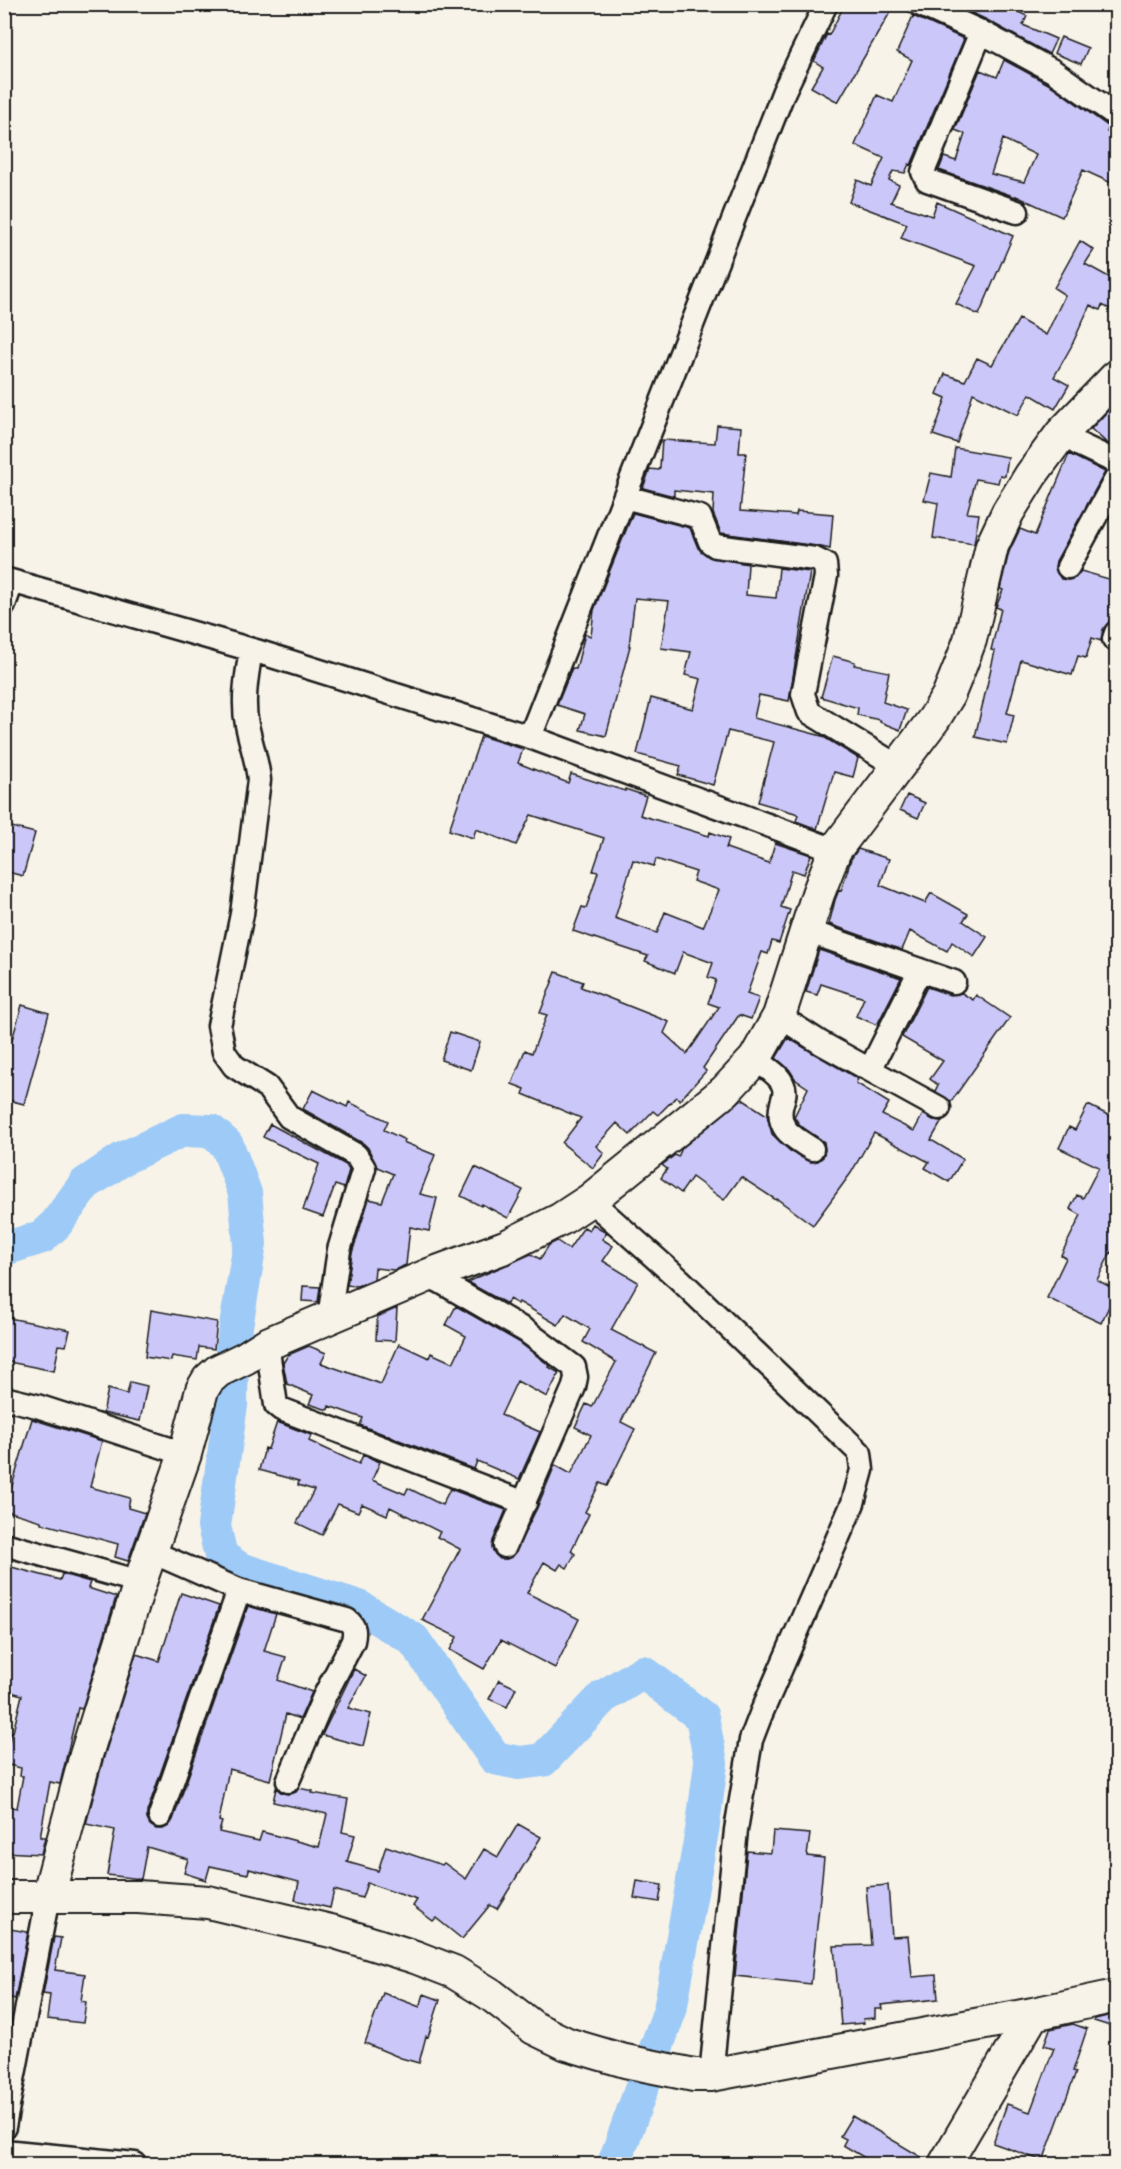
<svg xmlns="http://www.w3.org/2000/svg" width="1121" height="2169" font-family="Caveat,sans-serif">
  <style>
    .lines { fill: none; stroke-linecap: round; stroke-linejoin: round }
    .river { stroke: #9dcaf7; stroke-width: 34 }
    .building { fill: #cbc7f9; stroke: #1c1c1c; stroke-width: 1.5; fill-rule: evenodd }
    .street-casing { stroke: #1c1c1c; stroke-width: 27 }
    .secondary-casing { stroke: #1c1c1c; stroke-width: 36 }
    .street { stroke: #f7f3e8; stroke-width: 22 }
    .secondary { stroke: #f7f3e8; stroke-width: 32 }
  </style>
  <rect width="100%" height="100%" fill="#f7f3e8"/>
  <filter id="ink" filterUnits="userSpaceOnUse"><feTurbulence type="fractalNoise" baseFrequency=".0167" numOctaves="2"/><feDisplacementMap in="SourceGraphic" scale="12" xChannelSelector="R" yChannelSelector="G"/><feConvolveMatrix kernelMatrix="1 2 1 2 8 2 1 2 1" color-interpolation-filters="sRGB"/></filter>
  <g filter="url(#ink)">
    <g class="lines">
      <!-- river -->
      <path class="river" d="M 4,1249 L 42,1237 L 56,1224 L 85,1184 L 124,1158 L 183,1130 L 211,1131 L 227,1145 L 245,1193 L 250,1244 L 232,1350 L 231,1405 L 214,1526 L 221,1556 L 240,1569 L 359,1607 L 413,1639 L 495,1758 L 519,1763 L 543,1760 L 603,1697 L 643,1672 L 702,1717 L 711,1763 L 703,1825 L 670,2010 L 614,2164"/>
    </g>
    <!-- building -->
    <path class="building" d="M 845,4 L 895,4 L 838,102 L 811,87 L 823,67 L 814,61 L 827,34 L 829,35 Z
      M 953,4 L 1001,4 L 1027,16 L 1023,25 L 1056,39 L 1049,54 L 987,20 Z
      M 913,16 L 964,39 L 911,165 L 909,164 L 905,173 L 893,171 L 889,180 L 899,185 L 891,202 L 932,216 L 937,202 L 1013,236 L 979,315 L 956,304 L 976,266 L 901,238 L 907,224 L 849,202 L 857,180 L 871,186 L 884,158 L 855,145 L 877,95 L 893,102 L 912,60 L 897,52 Z
      M 1061,37 L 1088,48 L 1081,64 L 1054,53 Z
      M 1004,60 L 1052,86 L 1109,127 L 1107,132 L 1116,137 L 1116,185 L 1083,170 L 1062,217 L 1016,196 L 1016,197 L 939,170 L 944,157 L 956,161 L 965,134 L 955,130 L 980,70 L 997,77 ZM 1003,139 L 1036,155 L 1024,182 L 991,174 Z
      M 1080,241 L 1094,250 L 1085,264 L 1116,281 L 1116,312 L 1102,305 L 1100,310 L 1090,305 L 1071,347 L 1054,377 L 1069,385 L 1055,409 L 1030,394 L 1018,415 L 973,393 L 957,443 L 933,435 L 946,398 L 937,394 L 945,374 L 965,381 L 977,358 L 992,365 L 1019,319 L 1046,335 L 1065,295 L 1054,288 Z
      M 1116,402 L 1116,447 L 1107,443 L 1091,429 Z
      M 717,425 L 741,427 L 739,453 L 746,453 L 740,511 L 796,515 L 797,511 L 833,514 L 830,549 L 817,546 L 721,533 L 713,513 L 714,494 L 674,490 L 674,496 L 643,488 L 650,469 L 659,470 L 660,467 L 662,440 L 715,443 Z
      M 955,448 L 1008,457 L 1005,476 L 1000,475 L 998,483 L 976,479 L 967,513 L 979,514 L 974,544 L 933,538 L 938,503 L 924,500 L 931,473 L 951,477 Z
      M 1069,454 L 1105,472 L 1056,561 L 1055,568 L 1061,579 L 1068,580 L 1075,578 L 1081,571 L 1116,581 L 1110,606 L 1114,607 L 1109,622 L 1103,629 L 1101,641 L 1092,638 L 1086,658 L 1078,656 L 1072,675 L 1021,660 L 1007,713 L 1014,715 L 1007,744 L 975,737 L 995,651 L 991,650 L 1001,609 L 996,607 L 1003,590 L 1000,589 L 1009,552 L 1020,529 L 1035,535 Z
      M 633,513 L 690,528 L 698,548 L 709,557 L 748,564 L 746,595 L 776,598 L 779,568 L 810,572 L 789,701 L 759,695 L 754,718 L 822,736 L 858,758 L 853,777 L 834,772 L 817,829 L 796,821 L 798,815 L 795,813 L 758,802 L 774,742 L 728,731 L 713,785 L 678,775 L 681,766 L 637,754 L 651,698 L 693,709 L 701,679 L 685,675 L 691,652 L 661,648 L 669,601 L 635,598 L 629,646 L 630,646 L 606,736 L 580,730 L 585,714 L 557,705 L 572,668 L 576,669 L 585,634 L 591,636 L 594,610 Z
      M 833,656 L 855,662 L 854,665 L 889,672 L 883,702 L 907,710 L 900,730 L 880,722 L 880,720 L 857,715 L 858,708 L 821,697 Z
      M 481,736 L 523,749 L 518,763 L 568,783 L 571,774 L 625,791 L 625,789 L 646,796 L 640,815 L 709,836 L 710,832 L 729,839 L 726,848 L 769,863 L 775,843 L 811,855 L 804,874 L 792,870 L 781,907 L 790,910 L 779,943 L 772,941 L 768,954 L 762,952 L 747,994 L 759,998 L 751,1019 L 739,1015 L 703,1068 L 706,1071 L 680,1100 L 676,1097 L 658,1115 L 653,1111 L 630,1135 L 617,1123 L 596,1146 L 604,1153 L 593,1168 L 562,1143 L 581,1118 L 523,1094 L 525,1089 L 512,1084 L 525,1050 L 532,1053 L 547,1015 L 540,1013 L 556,972 L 583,982 L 581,987 L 669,1022 L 664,1033 L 687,1054 L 719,1007 L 708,1003 L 716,980 L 708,977 L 713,963 L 683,952 L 675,973 L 645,961 L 648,956 L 573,931 L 582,907 L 586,908 L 593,888 L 598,872 L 593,871 L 604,838 L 531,815 L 516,845 L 476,829 L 473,838 L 449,830 ZM 656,859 L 696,872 L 693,881 L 719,890 L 703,927 L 665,912 L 657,933 L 615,918 L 633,860 L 654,866 Z
      M 907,795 L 925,803 L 918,818 L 900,810 Z
      M 4,825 L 35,833 L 23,876 L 4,871 Z
      M 858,849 L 889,859 L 880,885 L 925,903 L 931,893 L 968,914 L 963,921 L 987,937 L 974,957 L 952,942 L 947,951 L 910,931 L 902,950 L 829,924 L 835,900 L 839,890 L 841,891 L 851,859 Z
      M 819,950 L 901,978 L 877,1025 L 856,1016 L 864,998 L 821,984 L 817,995 L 806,992 Z
      M 927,987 L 950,995 L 962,993 L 973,1000 L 976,995 L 1010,1018 L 951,1102 L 935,1091 L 938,1085 L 930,1079 L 943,1061 L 902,1037 Z
      M 22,1005 L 49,1013 L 24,1104 L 4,1099 L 4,1068 Z
      M 450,1032 L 480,1042 L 471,1070 L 441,1060 Z
      M 788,1038 L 858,1079 L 856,1083 L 889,1103 L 882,1115 L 914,1131 L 923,1114 L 933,1120 L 942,1121 L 931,1140 L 963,1159 L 949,1182 L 925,1168 L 929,1162 L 874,1133 L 851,1173 L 813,1225 L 777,1199 L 776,1200 L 741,1177 L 724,1200 L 692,1177 L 681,1193 L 661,1178 L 667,1169 L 662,1165 L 675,1155 L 678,1157 L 682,1148 L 742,1099 L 767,1115 L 772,1134 L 790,1151 L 811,1162 L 818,1161 L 823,1157 L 825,1150 L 824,1142 L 801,1126 L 794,1117 L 808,1088 L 796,1080 L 789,1069 L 776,1058 Z
      M 313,1090 L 347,1107 L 349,1102 L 388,1121 L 384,1130 L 405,1140 L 403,1142 L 435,1155 L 420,1194 L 437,1198 L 429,1231 L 410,1227 L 406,1265 L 394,1270 L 375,1268 L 374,1279 L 357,1286 L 347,1285 L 352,1253 L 369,1199 L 382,1202 L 393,1174 L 377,1167 L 368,1148 L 363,1143 L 303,1109 Z
      M 1088,1105 L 1116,1119 L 1116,1255 L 1111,1252 L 1097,1280 L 1116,1290 L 1116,1292 L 1101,1323 L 1047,1298 L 1066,1258 L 1061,1255 L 1081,1215 L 1070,1209 L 1077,1195 L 1083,1198 L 1099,1167 L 1059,1148 L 1069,1127 L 1075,1130 Z
      M 270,1124 L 346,1165 L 349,1170 L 344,1188 L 335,1185 L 323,1217 L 303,1210 L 319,1164 L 263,1137 Z
      M 475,1167 L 523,1190 L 508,1218 L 482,1204 L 481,1206 L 461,1196 Z
      M 593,1224 L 607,1233 L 602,1239 L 613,1246 L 603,1261 L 638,1282 L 611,1330 L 656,1353 L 621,1422 L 635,1429 L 607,1486 L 600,1483 L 585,1512 L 589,1514 L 571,1551 L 575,1554 L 567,1568 L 561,1564 L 557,1570 L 544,1562 L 527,1593 L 579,1619 L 555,1668 L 501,1640 L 484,1669 L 450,1650 L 457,1637 L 422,1620 L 460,1549 L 437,1537 L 440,1532 L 390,1507 L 387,1515 L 362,1504 L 358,1512 L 338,1504 L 322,1535 L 297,1523 L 314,1490 L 298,1485 L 299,1481 L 259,1470 L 265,1448 L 268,1449 L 277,1422 L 311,1435 L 309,1441 L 359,1464 L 363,1455 L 380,1462 L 372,1480 L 405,1494 L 408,1488 L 442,1505 L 450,1489 L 506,1510 L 493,1541 L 492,1548 L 495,1554 L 500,1559 L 507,1559 L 513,1556 L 537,1508 L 555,1465 L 571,1474 L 591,1435 L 575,1427 L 586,1404 L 592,1407 L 616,1362 L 583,1342 L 590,1329 L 565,1314 L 558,1325 L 519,1302 L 518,1304 L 509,1299 L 507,1304 L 467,1282 L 531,1254 L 540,1259 L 549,1245 L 557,1241 L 569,1249 L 584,1227 L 589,1230 Z
      M 303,1286 L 320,1287 L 318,1302 L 302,1301 Z
      M 456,1306 L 519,1342 L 550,1366 L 549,1367 L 559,1373 L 547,1397 L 517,1381 L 501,1415 L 540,1432 L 519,1479 L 477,1461 L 474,1469 L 360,1425 L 363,1418 L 329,1406 L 328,1410 L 309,1404 L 313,1395 L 287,1384 L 283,1363 L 288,1355 L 309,1346 L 326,1353 L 321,1363 L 381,1384 L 399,1344 L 429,1358 L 431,1353 L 453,1363 L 466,1336 L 446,1325 Z
      M 397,1308 L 395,1341 L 376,1340 L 377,1317 Z
      M 151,1310 L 217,1322 L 214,1349 L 199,1347 L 197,1360 L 172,1356 L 171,1361 L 145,1357 Z
      M 9,1318 L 70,1330 L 66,1346 L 59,1345 L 54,1371 L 4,1361 L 4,1338 Z
      M 130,1382 L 147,1386 L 140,1421 L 103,1413 L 108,1389 L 127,1394 Z
      M 32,1419 L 102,1441 L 90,1487 L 130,1498 L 128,1508 L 145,1513 L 128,1561 L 115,1557 L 118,1544 L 41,1523 L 41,1521 L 4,1510 L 4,1487 L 11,1489 Z
      M 4,1565 L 60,1580 L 62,1574 L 90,1582 L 88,1588 L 116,1597 L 82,1709 L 78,1708 L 60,1784 L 50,1782 L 40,1837 L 45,1837 L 41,1854 L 4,1852 L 4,1806 L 17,1808 L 23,1776 L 20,1776 L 21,1768 L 4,1764 L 11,1732 L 13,1732 L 22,1695 L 4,1690 L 4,1653 L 13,1632 L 4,1629 Z
      M 181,1593 L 219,1606 L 147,1812 L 147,1819 L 150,1825 L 156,1829 L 163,1829 L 169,1826 L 173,1820 L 248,1606 L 276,1614 L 264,1651 L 286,1657 L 278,1680 L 312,1692 L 300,1719 L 286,1714 L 270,1780 L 229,1769 L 219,1821 L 222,1822 L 219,1832 L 259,1841 L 262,1832 L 319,1847 L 327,1814 L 273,1802 L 276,1788 L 282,1793 L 289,1794 L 296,1792 L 299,1788 L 313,1791 L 312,1793 L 348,1799 L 342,1832 L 355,1835 L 347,1862 L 378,1871 L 386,1846 L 442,1865 L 444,1863 L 466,1879 L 484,1849 L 498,1857 L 518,1824 L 541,1837 L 497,1909 L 490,1905 L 462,1939 L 436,1918 L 433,1921 L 413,1906 L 417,1900 L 367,1883 L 362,1898 L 334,1890 L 330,1908 L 295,1900 L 299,1882 L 249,1869 L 248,1874 L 210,1866 L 206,1880 L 184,1873 L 188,1859 L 147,1847 L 141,1879 L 107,1875 L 115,1830 L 86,1824 L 103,1760 L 136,1654 L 159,1661 Z
      M 354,1669 L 366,1676 L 348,1708 L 371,1714 L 363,1746 L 322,1735 Z
      M 499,1680 L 516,1688 L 507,1707 L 489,1699 Z
      M 773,1831 L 810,1834 L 807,1856 L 824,1858 L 811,1984 L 735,1976 L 747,1851 L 771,1853 Z
      M 637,1881 L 662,1885 L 659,1902 L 634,1898 Z
      M 888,1885 L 892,1937 L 908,1936 L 912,1977 L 936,1975 L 938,1999 L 881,2005 L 882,2009 L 875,2009 L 875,2018 L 863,2019 L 864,2023 L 841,2025 L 834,1946 L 871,1945 L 866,1887 Z
      M 4,1928 L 28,1932 L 15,1999 L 4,1996 Z
      M 54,1937 L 61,1938 L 55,1970 L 85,1974 L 81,2001 L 86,2002 L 83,2023 L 47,2019 L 50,1995 L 43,1994 Z
      M 383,1993 L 420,2007 L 424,1994 L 440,2000 L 428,2037 L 426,2036 L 419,2063 L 401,2058 L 365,2043 Z
      M 1116,2014 L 1116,2028 L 1094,2021 L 1095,2019 Z
      M 1073,2024 L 1087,2029 L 1073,2071 L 1076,2072 L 1043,2161 L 993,2143 L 1007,2104 L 1030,2112 L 1054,2048 L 1044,2045 L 1050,2029 Z
      M 852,2116 L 928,2161 L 927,2164 L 875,2164 L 843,2145 L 846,2139 L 840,2136 Z"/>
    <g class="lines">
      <defs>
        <path id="street" d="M 919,4 L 981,32 L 1053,71 L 1116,115
          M 981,32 L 923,172 L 927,180 L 1017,212
          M 1062,433 L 1080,445 L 1116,462
          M 625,497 L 700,517 L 710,542 L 716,546 L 815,559 L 825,564 L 826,576 L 803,694 L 809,712 L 897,766
          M 1068,567 L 1116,479
          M 4,579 L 256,651 L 530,737 L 835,850
          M 4,605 L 12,582
          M 1114,639 L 1116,633
          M 251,650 C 247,674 242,701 247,725 C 251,744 257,760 259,780 L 242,914 L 219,1026 L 224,1052 L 234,1066 L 267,1087 L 289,1117 L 356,1155 L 364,1168 L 339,1250 L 329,1318
          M 530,737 L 784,91 L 826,4
          M 807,931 L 954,982
          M 779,1016 L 821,1043 L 939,1108
          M 755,1059 C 764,1066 779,1074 783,1085 C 786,1091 784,1097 782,1103 C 775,1129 793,1137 812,1149
          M 870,1070 L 920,970
          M 590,1200 L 679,1279 L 860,1453 L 862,1470 L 853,1503 L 761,1714 L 751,1740 L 736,1830 L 711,2075
          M 429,1275 L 526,1331 L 574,1367 L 576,1377 L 574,1387 L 505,1546
          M 267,1344 L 276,1405 L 281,1409 L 525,1503
          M 4,1398 L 37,1406 L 185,1454
          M 4,1544 L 140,1582
          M 152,1552 L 239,1590 L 347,1620 C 355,1626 355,1632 353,1641 L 324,1697 L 288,1781
          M 160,1816 L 239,1590
          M 4,2127 L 48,1897
          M 4,2151 L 135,2164"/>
        <path id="secondary" d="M 4,1897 L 138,1897 L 208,1902 L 335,1932 L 415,1957 L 454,1972 L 490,1994 L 534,2028 L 567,2044 L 625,2061 L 694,2075 L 711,2075 L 1033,2014 L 1116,1996
          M 48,1897 L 86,1755 L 140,1582 L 185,1454 L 202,1390 L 208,1380 L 218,1371 L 245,1358 L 267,1344 L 429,1275 L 505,1247 L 561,1219 L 590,1200 L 725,1091 L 755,1059 L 779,1016 L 818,894 L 835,850 L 934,719 L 948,696 L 961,664 L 970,640 L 992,546 L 1008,512 L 1031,475 L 1062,433 L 1116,377
          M 945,2164 L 1033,2014"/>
      </defs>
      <!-- street casing -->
      <use href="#street" class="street-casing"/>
      <!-- secondary casing -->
      <use href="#secondary" class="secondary-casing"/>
      <!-- street -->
      <use href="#street" class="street"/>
      <!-- secondary -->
      <use href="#secondary" class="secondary"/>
    </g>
  </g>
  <!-- margin -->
  <rect width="1121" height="2169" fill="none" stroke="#f7f3e8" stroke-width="24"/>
  <rect x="12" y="12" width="1097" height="2145" fill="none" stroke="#1c1c1c" stroke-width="2" filter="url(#ink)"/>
</svg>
